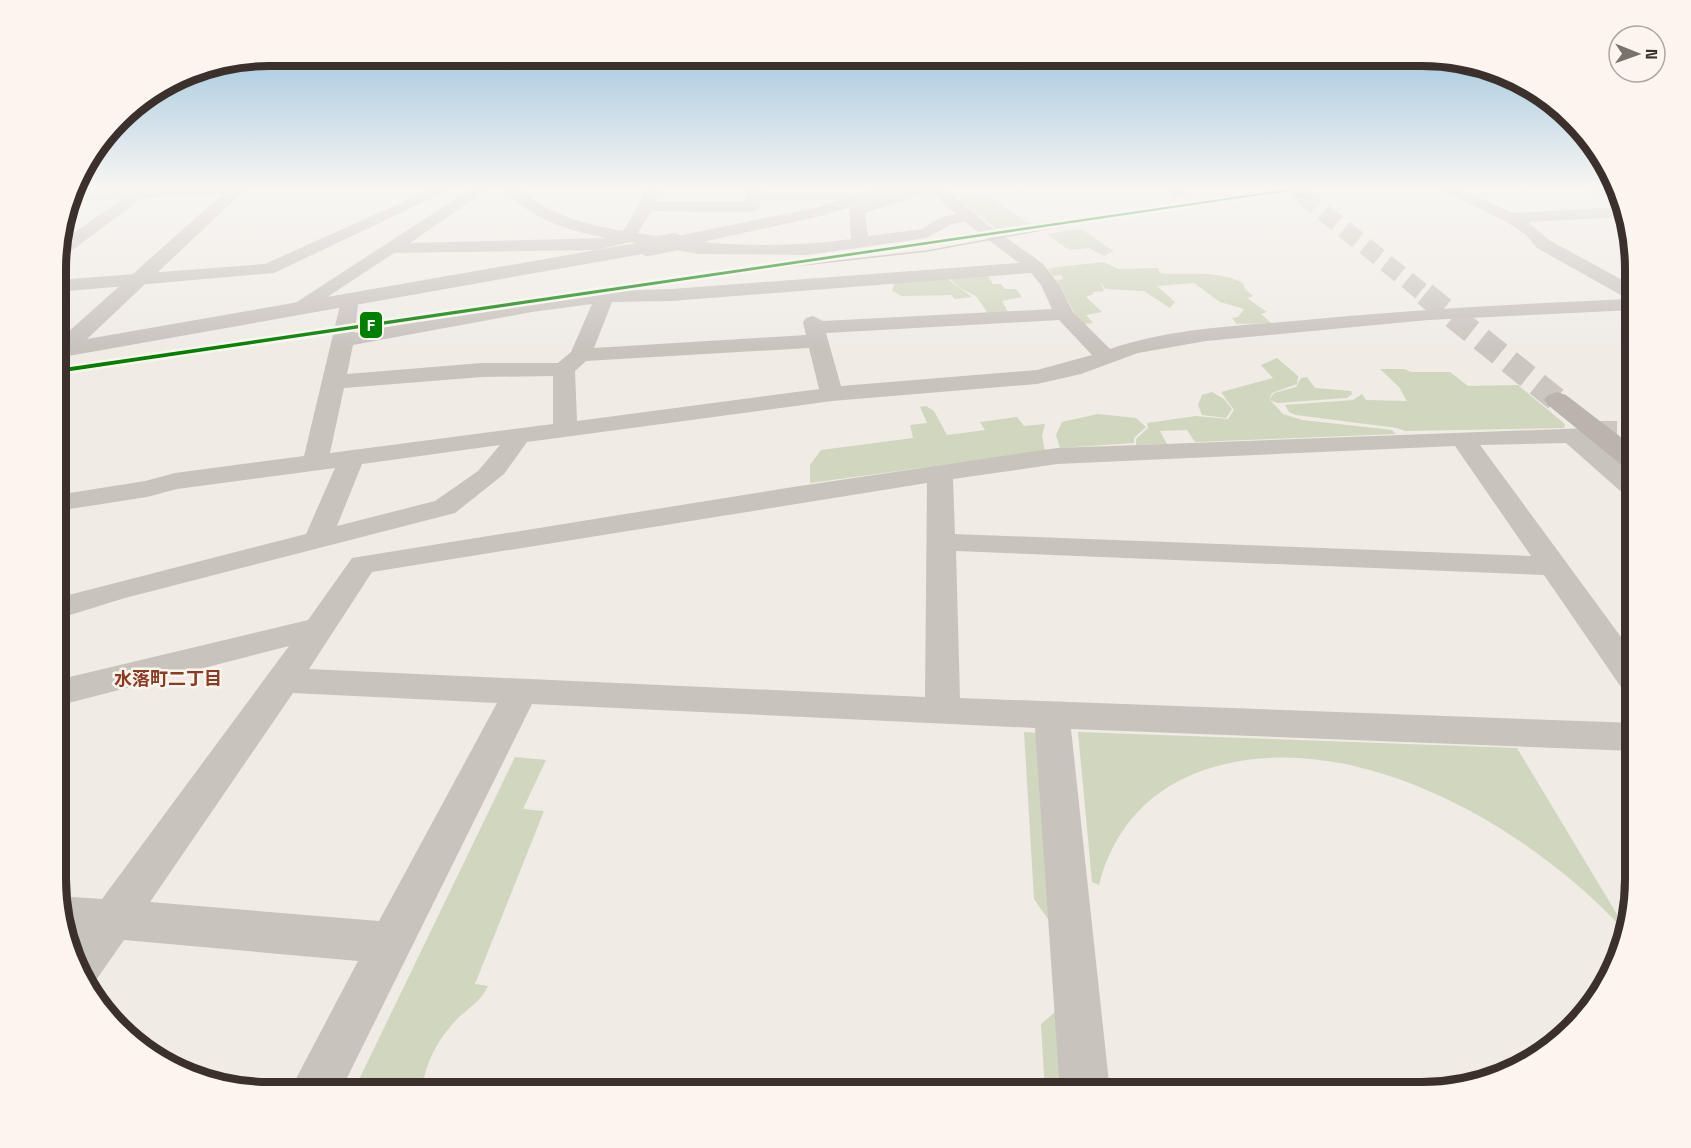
<svg xmlns="http://www.w3.org/2000/svg" width="1691" height="1148" font-family="'Space Grotesk','Noto Sans JP',sans-serif">
  <style>
    .green { fill: #d1d6bf }
    .lines { fill: none; stroke-linecap: round; stroke-linejoin: round }
    .minor-tunnel-far1 { stroke: #ccc6c0; stroke-width: 22; stroke-dasharray: 22 10; stroke-linecap: butt }
    .minor-tunnel { stroke: #ccc6c0; stroke-width: 28; stroke-dasharray: 28 14; stroke-linecap: butt }
    .secondary-tunnel-far1 { stroke: #ccc6c0; stroke-width: 18; stroke-dasharray: 18 9; stroke-linecap: butt }
    .secondary-tunnel { stroke: #ccc6c0; stroke-width: 24; stroke-dasharray: 24 12; stroke-linecap: butt }
    .minor { fill: #c9c3be; fill-rule: evenodd }
    .tertiary { fill: #c9c3be; fill-rule: evenodd }
    .secondary { fill: #bab3ae; fill-rule: evenodd }
    .tram { stroke: #b1aca8; stroke-width: 1.5 }
    .tertiary-bridge { stroke: #c9c3be; stroke-width: 18 }
    .rail-1-casing { stroke: #fbf5ee; stroke-width: 5 }
    .rail-1 { fill: #008000; fill-rule: evenodd }
    .labels { text-anchor: middle; stroke-width: 5; stroke-linejoin: round; paint-order: stroke }
    .neighbourhood-label { font-size: 18px; font-weight: bold; fill: #8c3b22; stroke: #fbf5ee }
    .rim { fill: none; stroke: #3b302b; stroke-width: 8 }
    .line-badge { stroke: #fbf5ee; stroke-width: 2 }
    .badge-label { font-size: 16px; text-anchor: middle; font-weight: bold; fill: #fff }
  </style>
  <rect width="100%" height="100%" fill="#f0ebe5"/>
  <!-- green -->
  <path class="green" d="M 986,195 L 1028,223 L 1095,216 L 996,229 L 958,199 Z
    M 1081,229 L 1114,251 L 1104,256 L 1089,248 L 1069,250 L 1047,234 Z
    M 1103,262 L 1119,269 L 1158,268 L 1160,273 C 1190,276 1215,269 1243,283 L 1245,289 L 1253,296 L 1247,298 L 1267,312 L 1261,314 L 1271,323 L 1237,324 L 1232,318 L 1238,317 L 1244,309 L 1220,302 L 1194,283 L 1157,286 L 1175,302 L 1170,308 L 1144,291 L 1105,289 L 1100,281 L 1104,291 L 1093,292 L 1093,294 L 1086,297 L 1102,312 L 1086,315 L 1093,323 L 1084,324 L 1075,314 L 1057,280 L 1063,279 L 1061,275 L 1053,276 L 1047,268 L 1052,270 L 1050,268 Z
    M 986,273 L 993,284 L 1001,284 L 1005,289 L 1016,289 L 1022,297 L 1002,301 L 1009,314 L 989,315 L 977,297 L 959,287 L 948,277 Z
    M 946,278 L 972,297 L 955,299 L 951,295 L 902,296 L 892,291 L 895,281 Z
    M 1277,358 L 1298,376 L 1297,384 L 1272,393 L 1269,400 L 1274,393 L 1296,387 L 1301,378 L 1307,377 L 1315,388 L 1351,391 L 1352,394 L 1347,398 L 1277,403 L 1270,400 L 1283,414 L 1302,420 L 1392,430 L 1396,434 L 1195,442 L 1187,430 L 1160,431 L 1167,444 L 1136,445 L 1136,439 L 1148,428 L 1147,423 L 1196,416 L 1228,419 L 1234,410 L 1221,392 L 1273,378 L 1261,365 Z
    M 1404,369 L 1411,372 L 1450,372 L 1468,386 L 1518,385 L 1565,424 L 1564,428 L 1405,431 L 1397,428 L 1296,415 L 1289,412 L 1285,405 L 1353,400 L 1362,394 L 1366,400 L 1407,401 L 1399,387 L 1380,369 Z
    M 1212,392 L 1224,399 L 1232,409 L 1226,418 L 1202,415 L 1198,405 L 1202,395 Z
    M 926,406 L 934,411 L 947,435 L 985,430 L 980,422 L 1017,417 L 1024,426 L 1045,424 L 1042,436 L 1045,451 L 810,483 L 810,465 L 821,450 L 913,438 L 910,425 L 927,423 L 920,407 Z
    M 1098,414 L 1136,418 L 1146,427 L 1134,438 L 1134,443 L 1060,448 L 1056,435 L 1062,422 Z
    M 1024,732 L 1039,733 L 1052,925 L 1034,899 Z
    M 1078,732 L 1517,748 L 1624,926 L 1623,929 C 1526,824 1343,717 1196,773 C 1145,793 1112,833 1099,885 L 1092,882 Z
    M 515,757 L 546,760 L 523,809 L 544,811 L 475,984 L 488,986 C 481,1001 471,1006 459,1017 C 438,1038 425,1063 421,1092 L 353,1092 Z
    M 1061,991 L 1069,1092 L 1045,1092 L 1041,1024 L 1054,1013 Z"/>
  <g class="lines">
    <!-- minor-tunnel-far1 -->
    <path class="minor-tunnel-far1" d="M 1589,435 L 1635,435"/>
    <!-- minor-tunnel -->
    <path class="minor-tunnel" d="M 1589,435 L 1635,435"/>
    <!-- secondary-tunnel-far1 -->
    <path class="secondary-tunnel-far1" d="M 1302,195 L 1427,296"/>
    <!-- secondary-tunnel -->
    <path class="secondary-tunnel" d="M 1425,294 L 1557,400"/>
    <!-- minor -->
    <path class="minor" d="M 184,187 L 245,189 L 238,193 L 142,198 L 63,257 L 57,258 L 57,245 L 122,199 L 71,202 L 72,192 Z
      M 436,187 L 455,187 L 274,273 L 57,292 L 57,280 L 265,264 Z
      M 474,187 L 491,187 L 410,243 L 606,238 C 569,231 526,218 503,187 L 518,187 C 547,215 585,224 623,231 L 638,206 L 646,187 L 660,187 L 655,201 L 746,202 L 748,187 L 762,187 L 762,192 L 845,193 L 847,196 L 845,199 L 840,200 L 761,200 L 758,210 L 753,212 L 651,211 L 638,233 C 710,246 779,249 851,239 L 849,210 L 852,207 L 918,187 L 943,187 L 988,225 L 1042,263 L 1059,284 L 1073,312 L 1110,349 C 1168,329 1233,326 1294,321 C 1405,310 1516,304 1628,299 L 1537,248 L 1525,234 L 1505,221 L 1435,187 L 1454,187 L 1513,213 L 1621,207 L 1622,217 L 1528,222 L 1549,240 L 1635,287 L 1635,310 L 1428,320 L 1206,341 L 1138,353 L 1081,374 L 1037,384 L 832,401 L 527,442 L 504,474 L 455,513 L 125,598 L 57,619 L 57,598 L 306,534 L 335,468 L 177,489 L 147,497 L 57,511 L 57,495 L 145,481 L 175,473 L 304,456 L 341,301 L 348,299 L 358,305 L 355,333 L 532,300 L 605,291 L 671,289 L 1019,263 L 965,222 L 952,224 L 926,238 L 808,255 L 699,254 L 630,242 L 596,250 L 394,253 L 303,313 L 289,313 L 286,309 ZM 931,192 L 956,214 L 941,217 L 922,229 L 868,236 L 865,213 ZM 1031,273 L 1041,285 L 1052,309 L 823,321 L 813,316 L 806,318 L 803,322 L 806,335 L 594,348 L 612,302 L 671,301 ZM 592,304 L 571,352 L 558,363 L 482,363 L 347,374 L 353,345 L 532,312 ZM 1059,320 L 1092,355 L 1037,370 L 841,386 L 826,333 ZM 809,348 L 819,389 L 577,421 L 575,371 L 586,361 ZM 553,376 L 553,424 L 330,453 L 344,388 L 482,377 ZM 500,445 L 478,471 L 435,501 L 337,526 L 362,464 Z
      M 1165,187 L 1180,187 L 1186,194 L 1184,197 L 1174,197 Z
      M 1581,187 L 1601,187 L 1616,194 L 1620,204 Z
      M 1589,428 L 1598,430 L 1601,435 L 1593,441 L 1635,476 L 1635,498 L 1626,496 L 1566,443 L 1480,445 L 1635,656 L 1635,693 L 1623,690 L 1544,575 L 956,551 L 960,698 L 1635,723 L 1635,751 L 1071,729 L 1110,1092 L 1060,1092 L 1035,728 L 532,704 L 340,1092 L 289,1092 L 358,961 L 124,940 L 94,983 L 84,986 L 69,942 L 74,936 L 67,936 L 57,906 L 57,896 L 102,899 L 289,646 L 57,706 L 57,680 L 308,620 L 352,558 L 793,487 L 1057,448 ZM 1455,446 L 1531,556 L 955,534 L 953,479 L 1057,464 ZM 927,483 L 925,697 L 309,669 L 372,572 ZM 293,693 L 497,703 L 379,921 L 150,902 Z"/>
    <!-- tertiary -->
    <path class="tertiary" d="M 230,187 L 248,187 L 87,339 L 648,241 L 657,247 L 648,253 L 57,358 L 57,342 Z
      M 882,187 L 908,187 L 906,190 L 817,217 L 674,248 L 665,242 L 667,238 L 814,208 Z"/>
    <!-- secondary -->
    <path class="secondary" d="M 1283,187 L 1302,187 L 1310,195 L 1308,198 L 1296,198 Z
      M 1557,392 L 1566,395 L 1635,448 L 1635,470 L 1625,468 L 1548,405 L 1544,400 L 1548,395 Z"/>
    <!-- tram -->
    <path class="tram" d="M 685,278 L 927,251 L 1101,219"/>
    <!-- tertiary-bridge -->
    <path class="tertiary-bridge" d="M 648,247 L 674,242"/>
    <defs>
      <path id="rail-1" d="M 1302,187 L 1315,187 L 57,373 L 57,369 Z"/>
    </defs>
    <!-- rail-1 casing -->
    <use href="#rail-1" class="rail-1-casing"/>
    <!-- rail-1 -->
    <use href="#rail-1" class="rail-1"/>
  </g>
  <!-- sky -->
  <linearGradient id="sky" x2="0" y2="1"><stop stop-color="#8bbad8"/><stop offset="0.54" stop-color="#f8f6f3"/><stop offset="1" stop-color="#f8f6f3" stop-opacity="0"/></linearGradient>
  <rect width="1691" height="348" fill="url(#sky)"/>
  <g class="labels">
    <!-- neighbourhood labels -->
    <g class="neighbourhood-label">
      <text x="168" y="685">水落町二丁目</text>
    </g>
  </g>
  <!-- crop -->
  <path d="M0 0H1691V1148H0ZM269 66H1422A203 203 0 0 1 1625 269V879A203 203 0 0 1 1422 1082H269A203 203 0 0 1 66 879V269A203 203 0 0 1 269 66Z" fill="#fbf5ee" fill-rule="evenodd"/>
  <path class="rim" d="M269 66H1422A203 203 0 0 1 1625 269V879A203 203 0 0 1 1422 1082H269A203 203 0 0 1 66 879V269A203 203 0 0 1 269 66Z"/>
  <rect class="line-badge" x="359" y="311" width="24" height="28" rx="6" fill="#008000"/>
  <g class="badge-label">
    <text x="371" y="331">F</text>
  </g>
  <!-- north arrow -->
  <g transform="translate(1637 54) rotate(91)"><circle r="28" fill="#fbf5ee" stroke="#aea6a0" stroke-width="1.5"/>
  <path d="M0-4.5L10 22L0 15L-10 22Z" fill="#7a716c"/>
  <text y="-9" font-size="16" font-weight="bold" text-anchor="middle" fill="#3b302b">N</text>
  </g>
</svg>
